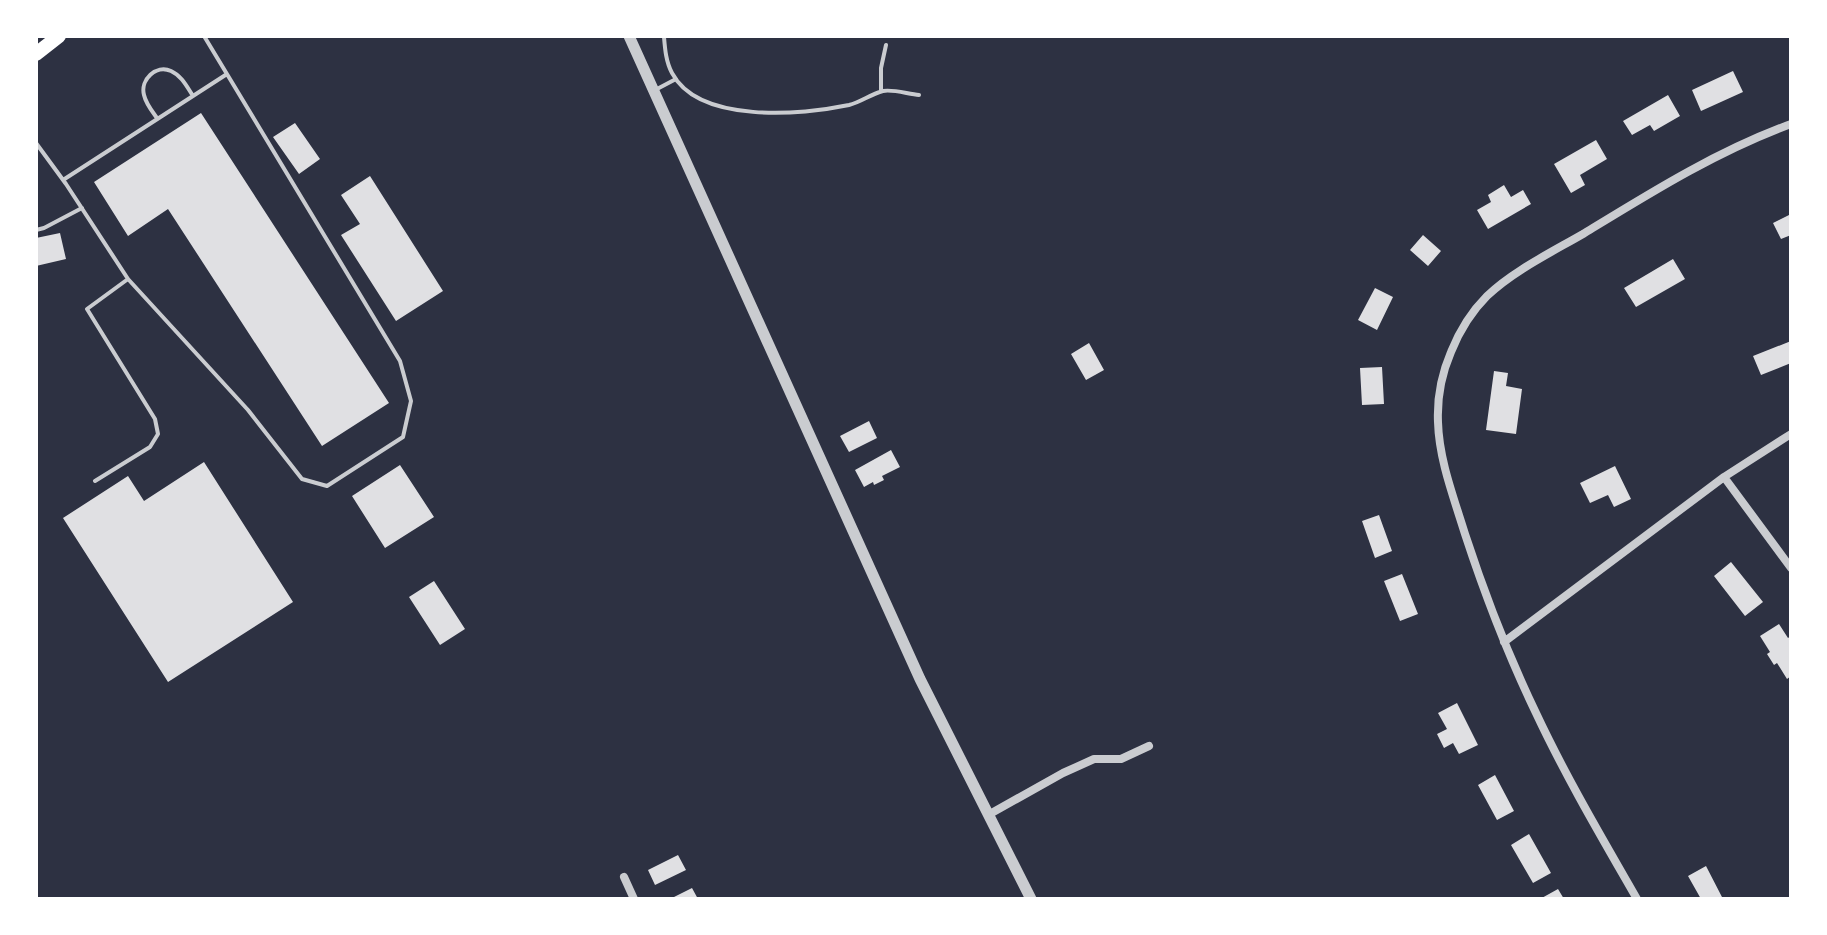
<svg xmlns="http://www.w3.org/2000/svg" width="1827" height="935" font-family="'Playfair Display',serif">
  <style>
    .building { fill: #e0e0e3 }
    .lines { fill: none; stroke-linecap: round; stroke-linejoin: round }
    .service { stroke: #caccd0; stroke-width: 4 }
    .minor { stroke: #caccd0; stroke-width: 8 }
    .tertiary { stroke: #caccd0; stroke-width: 11 }
    .primary { stroke: #fff; stroke-width: 14 }
  </style>
  <rect width="100%" height="100%" fill="#2d3142"/>
  <!-- building -->
  <path class="building" d="M 1733,71 L 1743,92 L 1701,111 L 1692,90 Z
    M 1668,95 L 1680,116 L 1654,131 L 1650,125 L 1632,135 L 1623,121 Z
    M 201,113 L 389,403 L 322,446 L 168,209 L 128,236 L 94,182 Z
    M 295,123 L 320,159 L 299,174 L 273,137 Z
    M 1596,140 L 1607,159 L 1580,175 L 1585,185 L 1571,193 L 1554,164 Z
    M 370,176 L 443,291 L 396,321 L 341,235 L 360,224 L 341,195 Z
    M 1504,185 L 1511,197 L 1523,190 L 1531,204 L 1488,229 L 1477,210 L 1491,202 L 1488,195 Z
    M 1791,214 L 1791,235 L 1781,239 L 1773,223 Z
    M 60,233 L 66,259 L 36,266 L 36,238 Z
    M 1423,235 L 1441,251 L 1428,266 L 1410,250 Z
    M 1673,259 L 1685,279 L 1636,307 L 1624,288 Z
    M 1375,288 L 1393,297 L 1377,330 L 1358,320 Z
    M 1791,341 L 1791,363 L 1761,375 L 1753,356 Z
    M 1089,343 L 1104,370 L 1086,380 L 1071,354 Z
    M 1382,367 L 1384,404 L 1362,405 L 1360,368 Z
    M 1494,371 L 1508,373 L 1506,386 L 1522,389 L 1516,434 L 1486,430 Z
    M 869,421 L 877,438 L 849,452 L 840,436 Z
    M 891,450 L 900,467 L 882,476 L 884,480 L 874,485 L 873,482 L 864,487 L 855,470 Z
    M 204,462 L 293,602 L 168,682 L 63,518 L 128,476 L 144,501 Z
    M 400,465 L 434,517 L 385,548 L 352,496 Z
    M 1615,466 L 1631,499 L 1614,507 L 1608,495 L 1590,503 L 1580,483 Z
    M 1379,515 L 1392,551 L 1375,558 L 1362,521 Z
    M 1731,562 L 1763,602 L 1745,616 L 1714,576 Z
    M 1402,574 L 1418,614 L 1400,621 L 1384,581 Z
    M 434,581 L 465,629 L 440,645 L 409,597 Z
    M 1779,624 L 1788,638 L 1791,636 L 1791,676 L 1787,679 L 1777,663 L 1774,665 L 1767,654 L 1770,652 L 1760,636 Z
    M 1457,703 L 1478,745 L 1459,754 L 1453,743 L 1444,748 L 1437,734 L 1447,729 L 1438,713 Z
    M 1495,775 L 1514,811 L 1497,820 L 1478,785 Z
    M 1529,834 L 1551,873 L 1533,883 L 1511,845 Z
    M 678,855 L 686,870 L 655,885 L 648,870 Z
    M 1706,866 L 1723,899 L 1701,899 L 1688,876 Z
    M 692,888 L 698,899 L 670,899 Z
    M 1558,889 L 1564,899 L 1540,899 Z"/>
  <g class="lines">
    <!-- service -->
    <path class="service" d="M 665,36 L 664,37 C 665,49 666,62 672,73 C 699,124 802,115 849,105 C 861,102 871,94 883,91 C 893,89 908,94 919,95
      M 657,89 L 676,79
      M 881,91 L 881,68 L 886,45
      M 157,118 C 152,111 146,104 144,95 C 140,80 156,64 171,71 C 182,76 187,87 193,96
      M 36,143 L 66,184 L 128,279 L 248,410 L 302,479 L 327,486 L 403,437 L 411,401 L 400,361 L 204,36
      M 63,180 L 227,74
      M 36,230 L 44,228 L 82,208
      M 95,481 L 150,447 L 158,434 L 155,419 L 87,309 L 128,279"/>
    <!-- minor -->
    <path class="minor" d="M 1724,477 L 1791,568
      M 1504,642 L 1724,477 L 1791,434
      M 988,815 L 1063,773 L 1094,759 L 1121,759 L 1149,746
      M 624,877 L 634,899
      M 1637,899 C 1602,838 1566,777 1536,713 C 1508,655 1485,595 1465,534 C 1454,498 1439,460 1438,422 C 1437,399 1442,373 1451,352 C 1459,332 1472,311 1487,296 C 1513,271 1552,252 1583,234 C 1650,193 1717,151 1791,124"/>
    <!-- tertiary -->
    <path class="tertiary" d="M 629,36 L 920,679 L 1031,899"/>
    <!-- primary -->
    <path class="primary" d="M 36,54 L 59,36"/>
  </g>
  <!-- border -->
  <rect width="1827" height="935" fill="none" stroke="#ffffff" stroke-width="76"/>
</svg>
